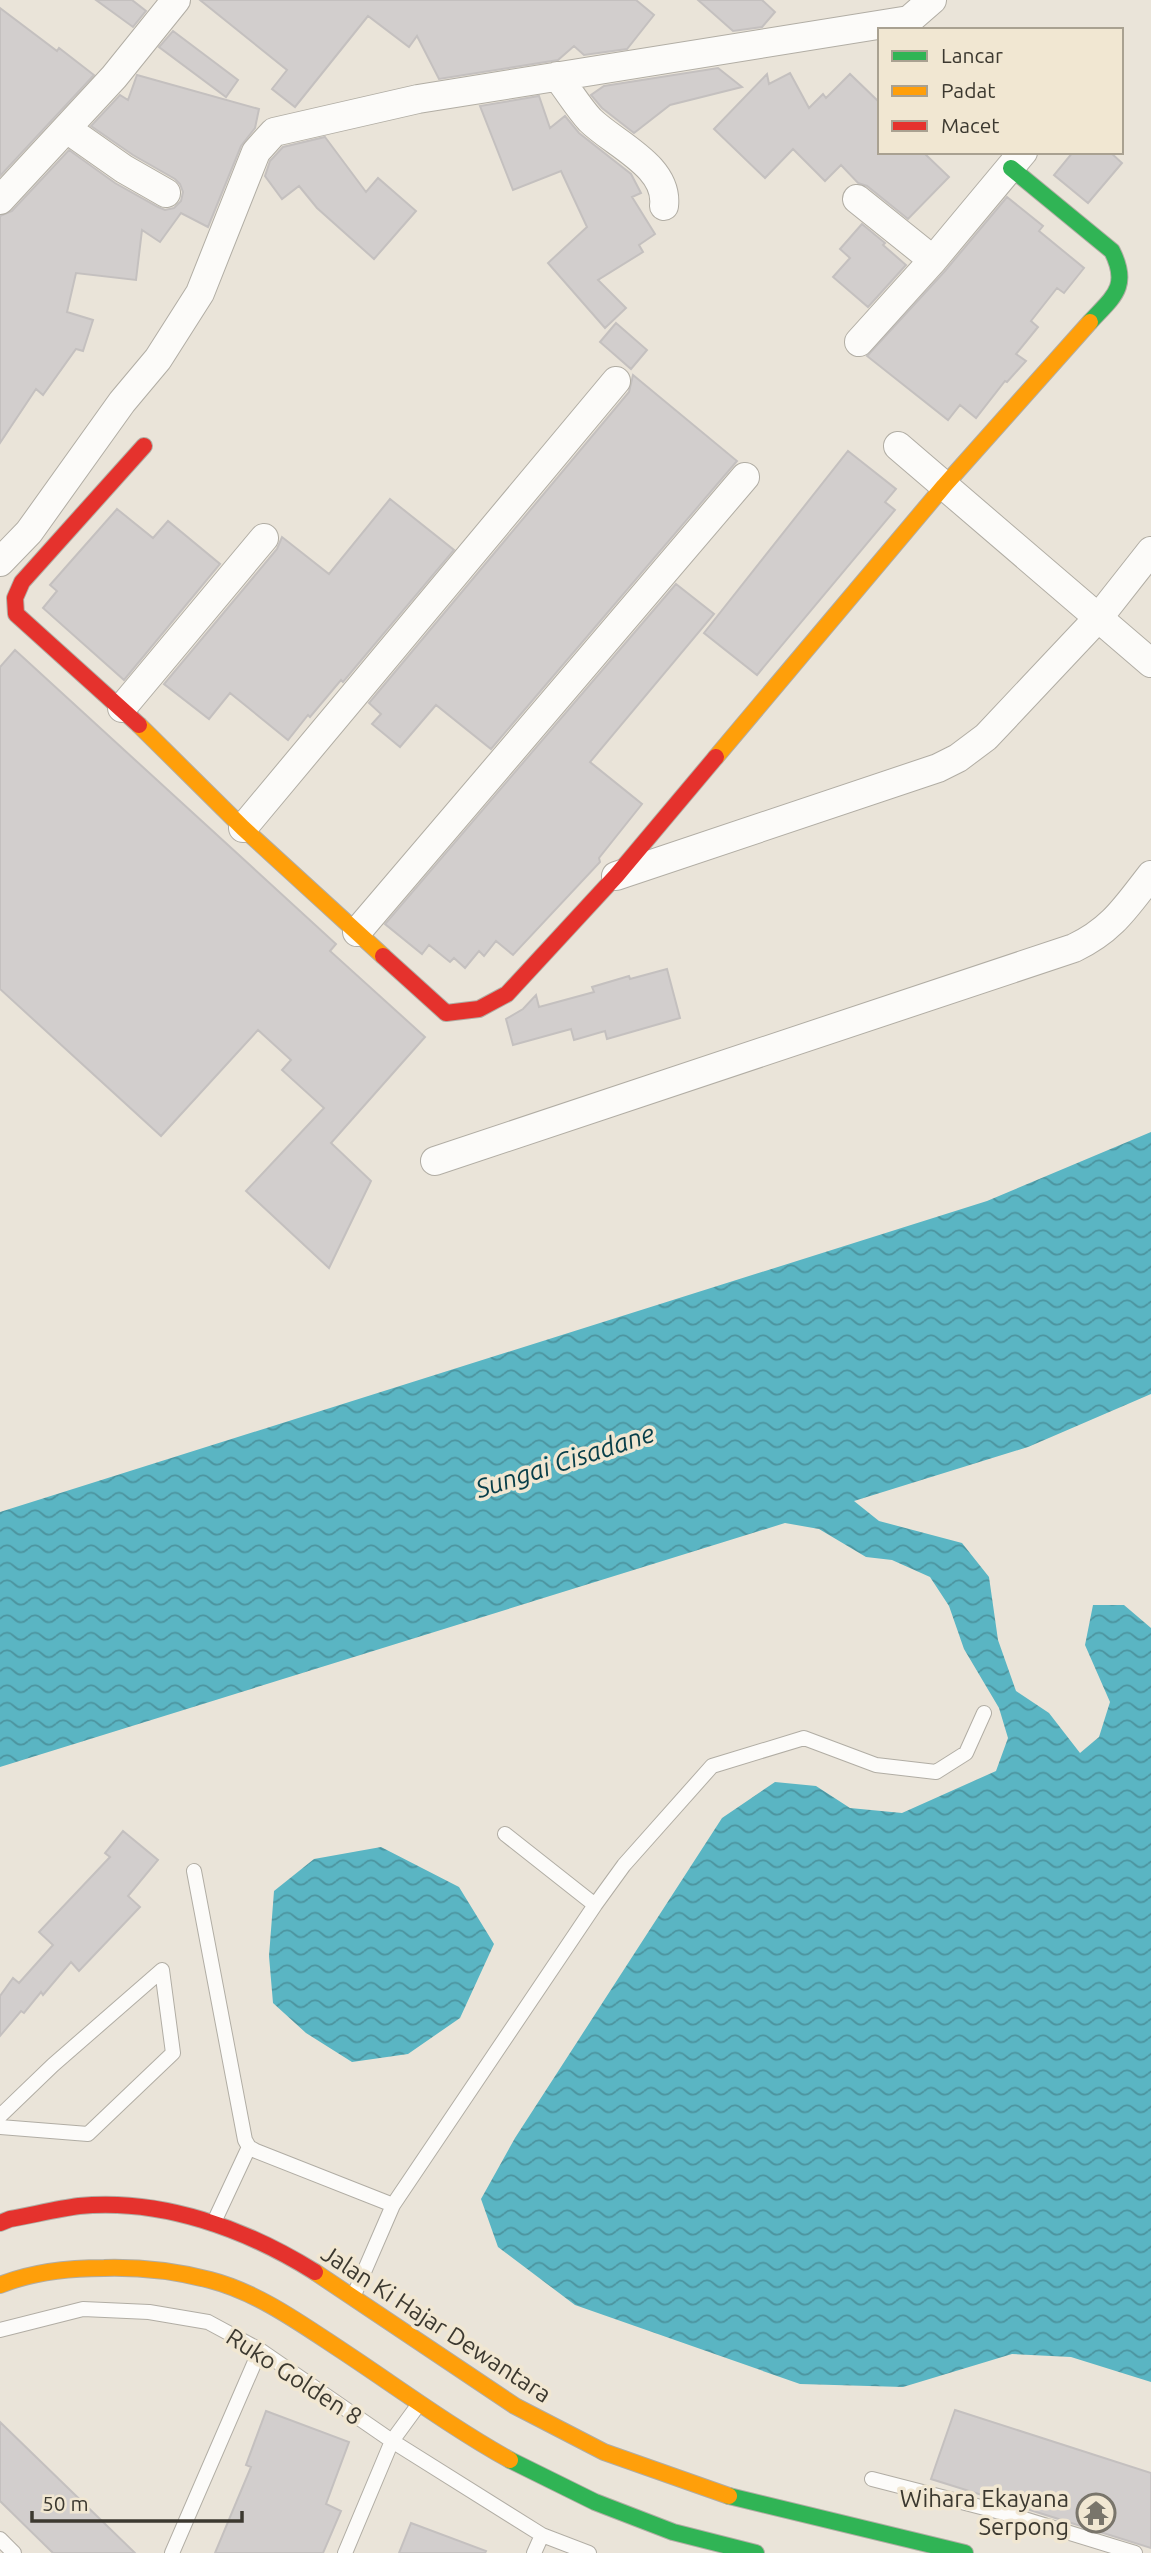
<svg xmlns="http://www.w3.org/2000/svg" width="1151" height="2553" font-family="Ubuntu,sans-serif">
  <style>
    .water { fill: url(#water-waves) }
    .building { fill: #d2cecd; stroke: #c4c0bf; stroke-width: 2 }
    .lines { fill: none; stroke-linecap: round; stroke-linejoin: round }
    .lane-casing { stroke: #b1ada4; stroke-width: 16 }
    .street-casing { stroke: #b1ada4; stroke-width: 30 }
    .fast-casing { stroke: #b1ada4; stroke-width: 18 }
    .slow-casing { stroke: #b1ada4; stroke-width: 18 }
    .jam-casing { stroke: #b1ada4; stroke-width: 18 }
    .lane { stroke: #fcfbf9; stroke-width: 14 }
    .street { stroke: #fcfbf9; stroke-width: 28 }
    .fast { stroke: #30b455; stroke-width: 16 }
    .slow { stroke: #ff9f0a; stroke-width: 16 }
    .jam { stroke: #e5322d; stroke-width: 16 }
    .labels { text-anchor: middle; stroke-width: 7; stroke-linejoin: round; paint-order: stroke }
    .street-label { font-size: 24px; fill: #3c3930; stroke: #f1e7d2 }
    .poi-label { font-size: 24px; fill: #3c3930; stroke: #f1e7d2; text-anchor: end }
    .water-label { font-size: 26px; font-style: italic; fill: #073e49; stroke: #f1e7d2 }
  </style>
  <defs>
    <pattern id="water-waves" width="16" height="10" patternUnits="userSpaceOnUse" patternTransform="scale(1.75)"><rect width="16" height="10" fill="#5ab5c3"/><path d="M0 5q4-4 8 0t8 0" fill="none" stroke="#4c949f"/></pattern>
  </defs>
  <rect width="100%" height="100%" fill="#eae4d9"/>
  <!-- water -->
  <path class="water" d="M 1151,1132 L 1151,1394 L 1028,1447 L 854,1501 L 879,1521 L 962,1543 L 989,1577 L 998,1640 L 1016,1691 L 1049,1713 L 1080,1753 L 1099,1737 L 1110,1702 L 1085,1645 L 1093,1605 L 1124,1605 L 1151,1628 L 1151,2382 L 1071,2357 L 1012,2354 L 903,2387 L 800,2384 L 575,2305 L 498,2247 L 481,2199 L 515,2138 L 722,1818 L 775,1782 L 816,1786 L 850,1808 L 902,1813 L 996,1771 L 1008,1738 L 999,1708 L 964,1649 L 949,1606 L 930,1577 L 892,1560 L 866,1557 L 819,1529 L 785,1523 L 0,1767 L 0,1512 L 987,1201 Z
    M 381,1847 L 459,1887 L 494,1944 L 460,2018 L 408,2054 L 352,2062 L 306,2033 L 273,2003 L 269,1956 L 274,1891 L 314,1859 Z"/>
  <!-- building -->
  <path class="building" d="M 96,0 L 132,0 L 146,11 L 133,27 Z
    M 200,0 L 636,0 L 654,15 L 627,49 L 584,55 L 574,46 L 558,60 L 439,79 L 417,36 L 409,47 L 368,16 L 295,107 L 272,89 L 287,70 Z
    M 698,0 L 762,0 L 775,12 L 762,27 L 733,31 Z
    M 0,8 L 57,51 L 59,48 L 94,75 L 0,176 Z
    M 173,31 L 238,80 L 226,97 L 159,47 Z
    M 718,68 L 742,87 L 670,105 L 634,133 L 602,108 L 591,95 L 604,86 Z
    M 790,73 L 809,108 L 823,94 L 826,98 L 850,74 L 880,103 L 880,152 L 923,152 L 949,177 L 908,219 L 867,186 L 858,183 L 841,165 L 825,181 L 793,149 L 765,178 L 714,129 L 767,74 L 769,84 Z
    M 137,75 L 259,109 L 255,128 L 241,146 L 208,227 L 181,213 L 160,242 L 142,230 L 136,280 L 76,273 L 67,312 L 93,320 L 83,351 L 76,349 L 43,395 L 36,389 L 0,443 L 0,216 L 12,211 L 69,150 L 115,183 L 158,207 L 165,210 L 174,208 L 181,201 L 183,192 L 180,184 L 175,179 L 133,155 L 91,126 L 120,95 L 128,100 Z
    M 539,96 L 550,128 L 565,116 L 579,133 L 631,174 L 641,193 L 632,197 L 655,234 L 639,245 L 643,252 L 598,280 L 626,308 L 605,328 L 548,263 L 587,227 L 561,171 L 513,190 L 480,106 Z
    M 325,137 L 366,192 L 378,178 L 416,211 L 374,259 L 317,208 L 299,186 L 282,199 L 265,176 L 270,161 L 283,147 Z
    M 1073,152 L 1110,152 L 1122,163 L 1088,203 L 1054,175 Z
    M 1007,197 L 1043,226 L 1039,231 L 1084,268 L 1064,293 L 1057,288 L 1031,321 L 1038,327 L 1016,354 L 1026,361 L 1007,382 L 1005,381 L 976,418 L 960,405 L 948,420 L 867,356 L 945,271 Z
    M 862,224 L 885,243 L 883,245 L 906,265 L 868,307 L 833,277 L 850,258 L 840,249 Z
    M 616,323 L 647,350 L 631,369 L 600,342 Z
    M 633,375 L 737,461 L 491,749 L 436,705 L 400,747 L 372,724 L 381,714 L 369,703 L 629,392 Z
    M 848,451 L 896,489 L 885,502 L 895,510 L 757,675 L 704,633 Z
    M 390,499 L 454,550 L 343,682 L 341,680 L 310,717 L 308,715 L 288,740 L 230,693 L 209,719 L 164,684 L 277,549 L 282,537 L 329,574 Z
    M 117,509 L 153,538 L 168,521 L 220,564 L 124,680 L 43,608 L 57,591 L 50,585 Z
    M 676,584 L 714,614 L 590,762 L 642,804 L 599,858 L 600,862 L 513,955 L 496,941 L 484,956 L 479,951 L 465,968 L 454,958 L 450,962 L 429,945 L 422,954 L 385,924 Z
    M 15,650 L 336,944 L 330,951 L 425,1037 L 331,1143 L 371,1181 L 329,1268 L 246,1191 L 324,1108 L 282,1070 L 291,1060 L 258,1030 L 161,1136 L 0,989 L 0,667 Z
    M 667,969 L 680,1018 L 607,1039 L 605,1031 L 574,1040 L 571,1029 L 513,1045 L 506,1019 L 523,1009 L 536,995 L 539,1007 L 594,992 L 592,987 L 629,976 L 630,979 Z
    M 123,1831 L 158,1860 L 128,1896 L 140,1907 L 79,1971 L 71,1962 L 43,1995 L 41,1992 L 24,2013 L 21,2011 L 0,2036 L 0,1996 L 13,1978 L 19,1983 L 53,1945 L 39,1932 L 110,1857 L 105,1853 Z
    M 955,2410 L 1151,2473 L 1151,2548 L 931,2479 Z
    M 266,2411 L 349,2442 L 326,2504 L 341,2511 L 323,2553 L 215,2553 L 251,2467 L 246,2465 Z
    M 0,2422 L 135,2553 L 53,2553 L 0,2501 Z
    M 411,2523 L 486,2551 L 485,2553 L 399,2553 Z"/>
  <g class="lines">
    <defs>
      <path id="lane" d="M 505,1834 L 595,1905
        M 194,1871 L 245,2140 L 249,2147 L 256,2151 L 393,2205
        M 0,2116 L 53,2065 L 162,1970 L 173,2053 L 88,2134 L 0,2127
        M 214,2222 L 249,2147
        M 354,2295 L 393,2205 L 595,1905 L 624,1865 L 712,1766 L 804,1738 L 876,1765 L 936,1772 L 966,1753 L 984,1713
        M 0,2330 L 83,2309 L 149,2312 L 208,2322 L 260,2350 L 392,2441 L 542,2535 L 589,2553
        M 872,2479 L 1008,2514 L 1135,2553
        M 0,2539 L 14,2553
        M 172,2553 L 260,2350
        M 345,2553 L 392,2441 L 419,2404
        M 534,2553 L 542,2535"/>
      <path id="street" d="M 557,76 C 568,90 578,107 590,120 C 614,144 669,166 664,206
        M 67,129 L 124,169 L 166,193
        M 857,199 L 933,260
        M 0,200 L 114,77 L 176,0
        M 859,342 L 933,260 L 1023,152
        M 898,446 L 1151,663
        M 0,562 L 29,532 L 122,402 L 158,359 L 200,293 L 256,152 L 274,132 L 418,99 L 909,20 L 932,0
        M 122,708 L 264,538
        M 243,828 L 616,381
        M 616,876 L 938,768 L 958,758 L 986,737 L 1099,617 L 1151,551
        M 357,932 L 745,477
        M 435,1161 L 1074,948 C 1112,930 1126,907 1151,875"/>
      <path id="fast" d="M 1011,168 L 1112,251 C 1130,287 1113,297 1090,322
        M 510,2460 L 595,2502 L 673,2532 L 756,2553
        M 729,2496 L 965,2553"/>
      <path id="slow" d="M 139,725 L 243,828 L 383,956
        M 716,757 L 944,486 L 1090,322
        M 315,2272 L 515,2406 L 604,2452 L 729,2496
        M 0,2285 C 32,2272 70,2268 104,2268 C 140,2267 175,2271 210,2280 C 257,2292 300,2323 341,2350 C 397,2387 451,2427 510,2460"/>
      <path id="jam" d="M 139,725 L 16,614 L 15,598 L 22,582 L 144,446
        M 383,956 L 446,1013 L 479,1009 L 507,994 L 616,876 L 716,757
        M 0,2223 L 10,2219 C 33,2215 56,2209 79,2206 C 162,2198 246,2229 315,2272"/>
    </defs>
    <!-- lane casing -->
    <use href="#lane" class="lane-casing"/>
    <!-- street casing -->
    <use href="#street" class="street-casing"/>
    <!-- fast casing -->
    <use href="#fast" class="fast-casing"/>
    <!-- slow casing -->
    <use href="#slow" class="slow-casing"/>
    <!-- jam casing -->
    <use href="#jam" class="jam-casing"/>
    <!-- lane -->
    <use href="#lane" class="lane"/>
    <!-- street -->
    <use href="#street" class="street"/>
    <!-- fast -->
    <use href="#fast" class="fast"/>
    <!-- slow -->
    <use href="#slow" class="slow"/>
    <!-- jam -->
    <use href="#jam" class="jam"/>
  </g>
  <!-- icons -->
  <defs>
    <symbol id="temple-ring" viewBox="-11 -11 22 22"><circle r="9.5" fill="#f1e7d2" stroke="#79756b" stroke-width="1.5"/><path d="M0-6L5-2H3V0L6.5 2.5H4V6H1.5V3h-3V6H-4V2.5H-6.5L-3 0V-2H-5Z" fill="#79756b"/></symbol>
  </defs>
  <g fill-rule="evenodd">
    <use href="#temple-ring" x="1074" y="2491" width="44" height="44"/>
  </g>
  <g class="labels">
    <!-- street labels -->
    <g class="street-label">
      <text transform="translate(436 2324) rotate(33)" y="8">Jalan Ki Hajar Dewantara</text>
      <text transform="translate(294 2377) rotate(33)" y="8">Ruko Golden 8</text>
    </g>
    <!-- poi labels -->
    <g class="poi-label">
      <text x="1069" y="2507">Wihara Ekayana<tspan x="1069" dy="28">Serpong</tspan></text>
    </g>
    <!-- water labels -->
    <g class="water-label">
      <text transform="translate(565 1461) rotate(-18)" y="9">Sungai Cisadane</text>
    </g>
  </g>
  <!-- legend -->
  <rect x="878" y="28" width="245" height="126" fill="#f1e7d2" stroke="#a9a191" stroke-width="2"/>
  <rect x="892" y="51" width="35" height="10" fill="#30b455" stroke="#a9a191" stroke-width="2"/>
  <text x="941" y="63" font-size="21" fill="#3c3930">Lancar</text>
  <rect x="892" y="86" width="35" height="10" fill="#ff9f0a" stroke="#a9a191" stroke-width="2"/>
  <text x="941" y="98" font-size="21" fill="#3c3930">Padat</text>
  <rect x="892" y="121" width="35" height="10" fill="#e5322d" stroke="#a9a191" stroke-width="2"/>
  <text x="941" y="133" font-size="21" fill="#3c3930">Macet</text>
  <!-- scale -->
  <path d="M32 2511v10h210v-10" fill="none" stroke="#3c3930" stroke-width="3.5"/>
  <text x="42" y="2511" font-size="21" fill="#3c3930" stroke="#f1e7d2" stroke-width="5" paint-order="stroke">50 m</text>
</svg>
